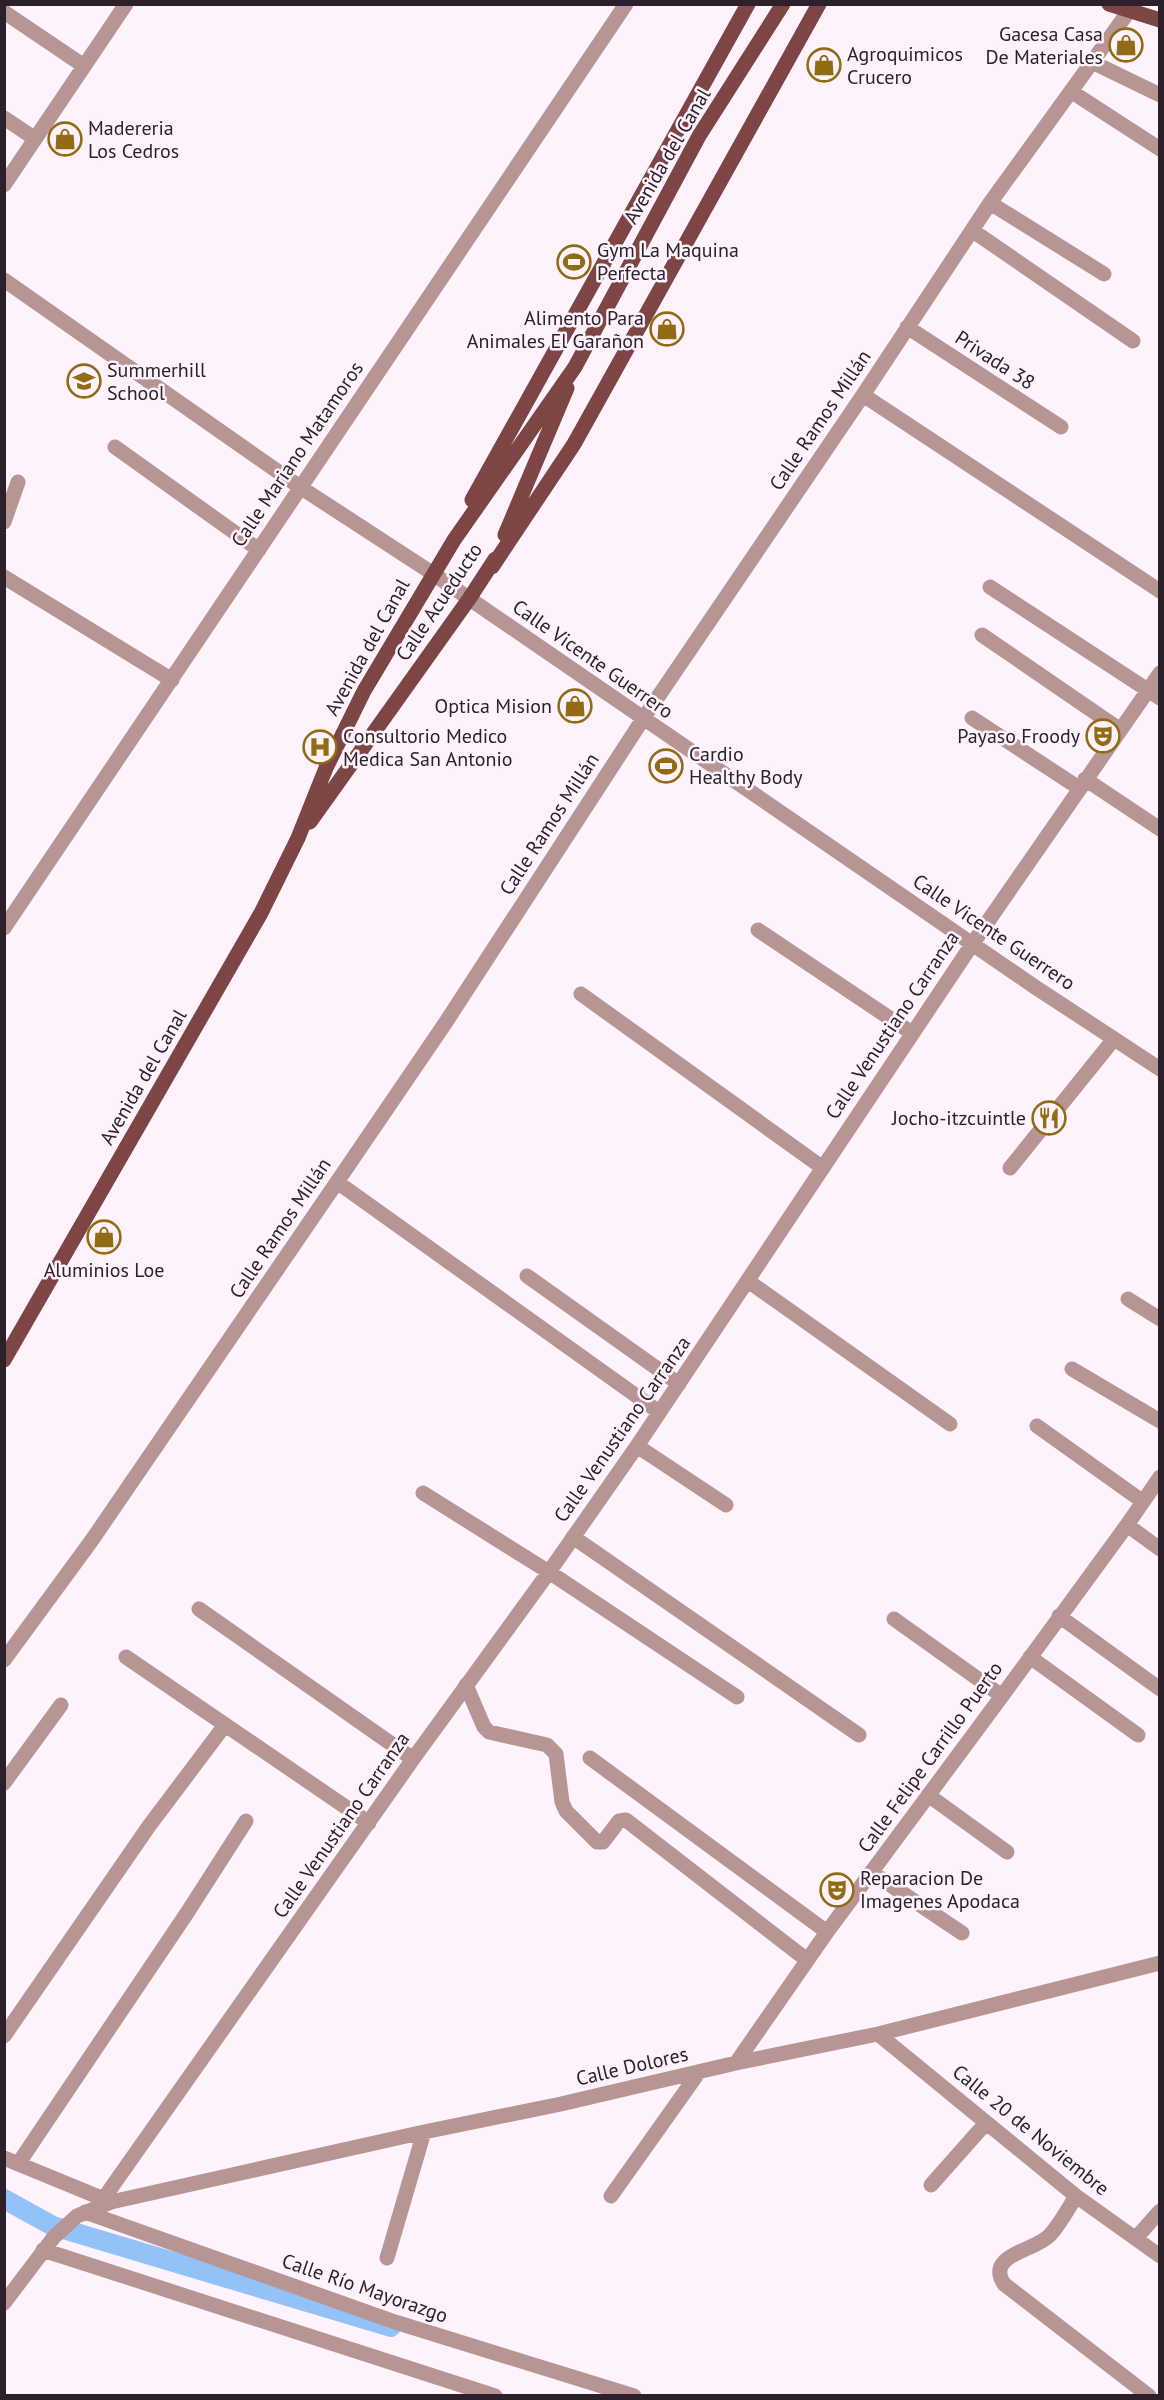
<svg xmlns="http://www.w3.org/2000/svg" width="1164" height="2400" font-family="'PT Sans',sans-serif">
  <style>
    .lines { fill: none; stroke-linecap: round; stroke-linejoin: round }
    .canal { stroke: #93c2f8; stroke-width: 20 }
    .minor { stroke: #b79593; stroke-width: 15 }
    .major { stroke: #7d4543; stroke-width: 15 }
    .labels { text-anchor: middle; stroke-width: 5; stroke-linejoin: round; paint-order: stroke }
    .poi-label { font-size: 20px; fill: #2c212b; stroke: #fef2fd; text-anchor: start }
    .street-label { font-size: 20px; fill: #2c212b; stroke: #fef2fd }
  </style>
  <rect width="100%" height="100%" fill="#fef2fd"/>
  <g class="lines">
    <!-- canal -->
    <path class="canal" d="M 4,2199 L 53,2226 L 391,2327"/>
    <!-- minor -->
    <path class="minor" d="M 4,12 L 84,66
      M 1092,62 L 1160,95
      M 1072,92 L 1160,149
      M 4,118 L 34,138
      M 4,185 L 126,4
      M 990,203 L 1104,274
      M 973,231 L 1133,341
      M 4,280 L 300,487 L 432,573 L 1035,987 L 1160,1069
      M 907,327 L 1061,427
      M 863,395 L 1160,591
      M 115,447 L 259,550
      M 4,522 L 18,482
      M 4,577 L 172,680
      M 990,587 L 1160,698
      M 982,635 L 1119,729
      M 972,718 L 1079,788
      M 1085,779 L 1160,829
      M 4,928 L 626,4
      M 758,930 L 912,1033
      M 581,994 L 823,1168
      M 1010,1168 L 1114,1039
      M 337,1182 L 659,1412
      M 527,1276 L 679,1384
      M 748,1281 L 950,1424
      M 1128,1299 L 1160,1319
      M 1072,1369 L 1160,1421
      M 1037,1426 L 1142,1501
      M 637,1446 L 726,1505
      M 423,1493 L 549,1572 L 737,1697
      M 1127,1525 L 1160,1549
      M 573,1537 L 859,1735
      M 199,1609 L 413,1759
      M 1059,1616 L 1160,1689
      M 894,1619 L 1002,1696
      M 126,1657 L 369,1823
      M 1030,1657 L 1138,1735
      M 4,1660 L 92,1540 L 337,1182 L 446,1022 L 643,719 L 863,395 L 990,203 L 1129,11
      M 466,1685 L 484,1727 L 489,1732 L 547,1745 L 556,1754 L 562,1802 L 566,1811 L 597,1842 L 603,1842 L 619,1821 L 626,1820 L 807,1960
      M 590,1758 L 827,1932
      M 4,1783 L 61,1705
      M 928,1795 L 1007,1852
      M 871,1872 L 962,1933
      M 878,2034 L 1076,2196 L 1160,2256
      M 4,2036 L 149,1826 L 225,1725
      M 736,2063 L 827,1932 L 1002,1696 L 1127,1525 L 1160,1477
      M 4,2158 L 111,2202
      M 18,2164 L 187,1913 L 246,1821
      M 931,2185 L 986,2123
      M 611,2196 L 699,2072
      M 1076,2196 C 1068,2209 1060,2224 1050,2235 C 1036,2251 985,2254 1004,2284 L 1149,2396
      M 104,2198 L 413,1759 L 549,1572 L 637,1446 L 973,943 L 1160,673
      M 85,2212 L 395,2322 L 634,2396
      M 1136,2238 L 1160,2211
      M 43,2250 L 495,2396
      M 387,2258 L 424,2132
      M 4,2303 L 54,2237 L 77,2216 L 111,2202 L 424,2132 L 561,2104 L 736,2063 L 878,2034 L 1160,1963"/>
    <!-- major -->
    <path class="major" d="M 1109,4 L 1160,20
      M 472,500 L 748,4
      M 505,535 L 567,388
      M 492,567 L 574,444 L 819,4
      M 310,822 L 469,599 L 495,559
      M 4,1360 L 261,913 L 298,838 L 326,768 L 364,691 L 454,540 L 575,367 L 699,136 L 783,4"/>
  </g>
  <!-- icons -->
  <defs>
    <symbol id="shop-ring" viewBox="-11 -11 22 22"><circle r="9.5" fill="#fef2fd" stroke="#926c14" stroke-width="1.5"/><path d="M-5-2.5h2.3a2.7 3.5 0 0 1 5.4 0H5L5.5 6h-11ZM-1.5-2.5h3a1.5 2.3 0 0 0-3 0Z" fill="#926c14"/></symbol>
    <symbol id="stadium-ring" viewBox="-11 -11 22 22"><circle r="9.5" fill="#fef2fd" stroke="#926c14" stroke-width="1.5"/><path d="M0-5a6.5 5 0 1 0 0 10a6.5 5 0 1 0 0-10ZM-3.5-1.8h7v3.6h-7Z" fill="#926c14"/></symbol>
    <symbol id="school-ring" viewBox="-11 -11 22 22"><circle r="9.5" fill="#fef2fd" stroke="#926c14" stroke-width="1.5"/><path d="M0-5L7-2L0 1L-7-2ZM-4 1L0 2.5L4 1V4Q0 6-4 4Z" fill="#926c14"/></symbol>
    <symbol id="theatre-ring" viewBox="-11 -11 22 22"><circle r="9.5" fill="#fef2fd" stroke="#926c14" stroke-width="1.5"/><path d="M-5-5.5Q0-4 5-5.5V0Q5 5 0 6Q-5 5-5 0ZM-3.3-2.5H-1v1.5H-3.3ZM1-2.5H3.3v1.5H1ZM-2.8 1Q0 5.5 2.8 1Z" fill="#926c14"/></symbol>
    <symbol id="hospital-ring" viewBox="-11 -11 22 22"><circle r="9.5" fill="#fef2fd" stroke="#926c14" stroke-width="1.5"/><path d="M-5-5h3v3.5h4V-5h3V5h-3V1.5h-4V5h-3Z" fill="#926c14"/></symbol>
    <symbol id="restaurant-ring" viewBox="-11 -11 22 22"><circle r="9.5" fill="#fef2fd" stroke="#926c14" stroke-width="1.5"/><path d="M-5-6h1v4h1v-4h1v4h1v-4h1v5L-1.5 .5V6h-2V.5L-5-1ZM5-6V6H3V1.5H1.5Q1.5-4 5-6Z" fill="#926c14"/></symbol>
  </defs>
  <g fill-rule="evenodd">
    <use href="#shop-ring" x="1107" y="26" width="38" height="38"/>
    <use href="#shop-ring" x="805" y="46" width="38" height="38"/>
    <use href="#shop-ring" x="46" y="120" width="38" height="38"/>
    <use href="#stadium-ring" x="555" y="243" width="38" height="38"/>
    <use href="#shop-ring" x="648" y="310" width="38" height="38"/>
    <use href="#school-ring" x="65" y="362" width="38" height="38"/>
    <use href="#shop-ring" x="556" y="687" width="38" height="38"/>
    <use href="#theatre-ring" x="1084" y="717" width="38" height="38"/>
    <use href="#hospital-ring" x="301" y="728" width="38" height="38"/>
    <use href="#stadium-ring" x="647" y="747" width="38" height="38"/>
    <use href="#restaurant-ring" x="1030" y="1099" width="38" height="38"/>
    <use href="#shop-ring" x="85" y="1218" width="38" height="38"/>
    <use href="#theatre-ring" x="818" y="1871" width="38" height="38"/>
  </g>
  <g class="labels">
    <!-- poi labels -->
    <g class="poi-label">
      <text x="1103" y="41" text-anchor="end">Gacesa Casa<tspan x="1103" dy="23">De Materiales</tspan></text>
      <text x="847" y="61">Agroquimicos<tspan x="847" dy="23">Crucero</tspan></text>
      <text x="88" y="135">Madereria<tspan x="88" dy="23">Los Cedros</tspan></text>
      <text x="597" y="257">Gym La Maquina<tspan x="597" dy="23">Perfecta</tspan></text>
      <text x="644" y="325" text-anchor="end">Alimento Para<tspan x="644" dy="23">Animales El Garañon</tspan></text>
      <text x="107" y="377">Summerhill<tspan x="107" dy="23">School</tspan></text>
      <text x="552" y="713" text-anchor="end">Optica Mision</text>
      <text x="343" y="743">Consultorio Medico<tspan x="343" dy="23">Medica San Antonio</tspan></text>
      <text x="1080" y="743" text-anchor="end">Payaso Froody</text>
      <text x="689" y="761">Cardio<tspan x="689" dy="23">Healthy Body</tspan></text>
      <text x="1026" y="1125" text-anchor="end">Jocho-itzcuintle</text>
      <text x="104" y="1277" text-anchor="middle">Aluminios Loe</text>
      <text x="860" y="1885">Reparacion De<tspan x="860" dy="23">Imagenes Apodaca</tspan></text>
    </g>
    <!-- street labels -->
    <g class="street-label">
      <text transform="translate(667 156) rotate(-60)" y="7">Avenida del Canal</text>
      <text transform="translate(995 360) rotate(33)" y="7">Privada 38</text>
      <text transform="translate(820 420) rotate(-56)" y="7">Calle Ramos Millán</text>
      <text transform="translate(297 454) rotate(-56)" y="7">Calle Mariano Matamoros</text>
      <text transform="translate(439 602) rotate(-56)" y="7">Calle Acueducto</text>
      <text transform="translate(367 647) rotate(-61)" y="7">Avenida del Canal</text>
      <text transform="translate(593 659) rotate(35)" y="7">Calle Vicente Guerrero</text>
      <text transform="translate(549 824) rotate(-57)" y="7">Calle Ramos Millán</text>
      <text transform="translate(994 932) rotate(34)" y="7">Calle Vicente Guerrero</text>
      <text transform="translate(892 1025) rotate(-56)" y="7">Calle Venustiano Carranza</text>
      <text transform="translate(143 1077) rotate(-60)" y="7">Avenida del Canal</text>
      <text transform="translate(280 1228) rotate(-56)" y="7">Calle Ramos Millán</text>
      <text transform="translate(622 1429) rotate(-55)" y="7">Calle Venustiano Carranza</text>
      <text transform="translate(930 1757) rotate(-54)" y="7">Calle Felipe Carrillo Puerto</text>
      <text transform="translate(341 1825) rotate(-55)" y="7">Calle Venustiano Carranza</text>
      <text transform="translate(632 2066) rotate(-13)" y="7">Calle Dolores</text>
      <text transform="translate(1031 2130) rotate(39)" y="7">Calle 20 de Noviembre</text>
      <text transform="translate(365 2288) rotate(19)" y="7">Calle Río Mayorazgo</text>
    </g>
  </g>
  <!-- border -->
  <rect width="1164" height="2400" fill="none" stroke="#2c212b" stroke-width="12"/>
</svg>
